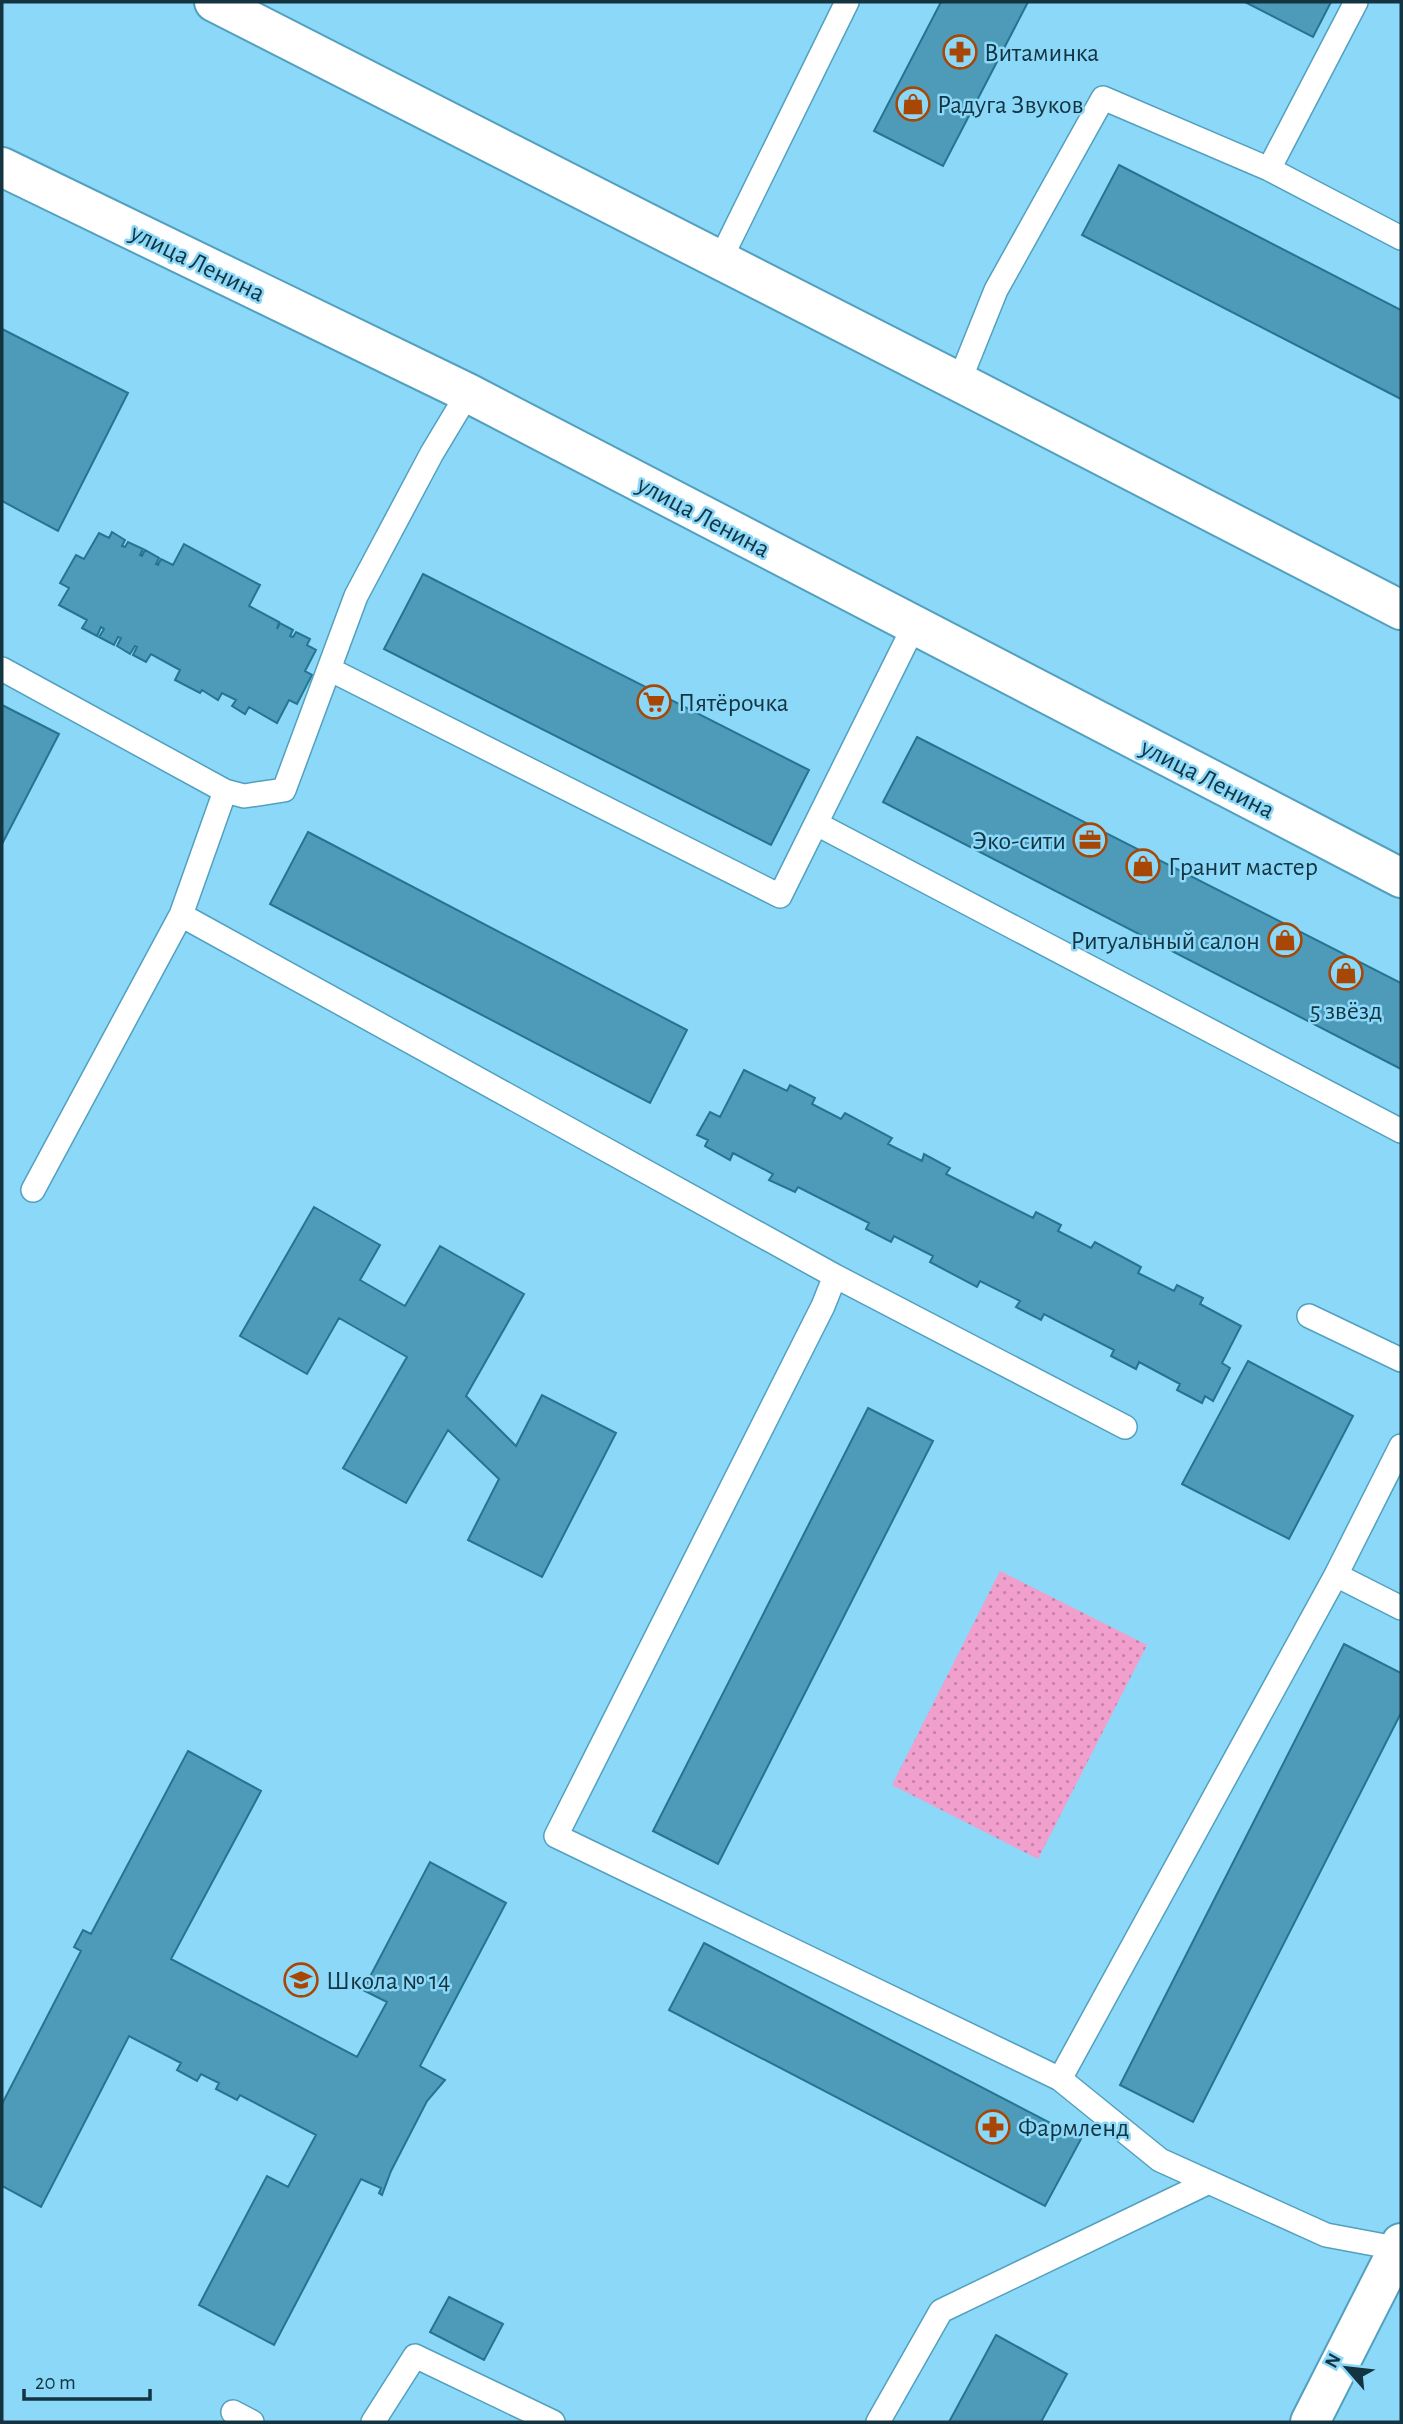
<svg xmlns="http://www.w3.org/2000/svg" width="1403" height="2424" font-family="'Alegreya Sans',sans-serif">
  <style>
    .grass { fill: url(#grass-dots) }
    .building { fill: #4d9bb8; stroke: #237592; stroke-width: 2 }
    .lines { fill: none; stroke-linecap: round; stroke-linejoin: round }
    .service-casing { stroke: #53a0be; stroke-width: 26 }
    .minor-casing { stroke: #53a0be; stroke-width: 42 }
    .tertiary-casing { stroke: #53a0be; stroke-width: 42 }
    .service { stroke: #fff; stroke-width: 23 }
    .minor { stroke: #fff; stroke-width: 38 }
    .tertiary { stroke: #fff; stroke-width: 38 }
    .labels { text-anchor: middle; stroke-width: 5; stroke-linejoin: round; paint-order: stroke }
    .poi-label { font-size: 26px; fill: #133440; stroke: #8bd8f8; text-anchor: start }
    .street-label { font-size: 26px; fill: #133440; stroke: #8bd8f8 }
  </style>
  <defs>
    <pattern id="grass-dots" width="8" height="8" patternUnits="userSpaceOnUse" patternTransform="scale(1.75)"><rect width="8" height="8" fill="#f19fcc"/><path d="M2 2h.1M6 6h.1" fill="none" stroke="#c282a7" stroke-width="1.8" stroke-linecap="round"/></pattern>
  </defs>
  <rect width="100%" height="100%" fill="#8bd8f8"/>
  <!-- grass -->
  <path class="grass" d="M 1000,1571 L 1147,1645 L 1038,1859 L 892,1785 Z"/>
  <!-- building -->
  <path class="building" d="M 941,2 L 1028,2 L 943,166 L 874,131 Z
    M 1245,2 L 1331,2 L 1313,37 Z
    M 1119,165 L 1401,310 L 1401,399 L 1082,235 Z
    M 2,329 L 128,393 L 58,531 L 2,501 Z
    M 112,532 L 125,540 L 122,546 L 125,547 L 128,542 L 143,549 L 140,555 L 142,556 L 145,550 L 159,558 L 156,564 L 158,565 L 161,559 L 173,565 L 184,544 L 260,585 L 249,606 L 279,622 L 277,629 L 280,623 L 293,630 L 290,636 L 293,637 L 296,632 L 310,639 L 307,645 L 316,650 L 305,671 L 312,675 L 297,704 L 289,700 L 277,723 L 249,707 L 245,714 L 232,706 L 236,700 L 222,693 L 218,700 L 202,690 L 200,693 L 175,680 L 180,670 L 151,654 L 146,662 L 133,655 L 137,647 L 135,646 L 130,654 L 117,646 L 121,638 L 118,637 L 114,645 L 99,637 L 104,629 L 101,627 L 97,636 L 82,628 L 87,620 L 59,605 L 69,588 L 60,583 L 76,555 L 84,559 L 99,533 L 109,538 Z
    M 423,574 L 809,770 L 771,845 L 384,649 Z
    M 2,705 L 59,734 L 2,844 Z
    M 917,737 L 1401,983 L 1401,1069 L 883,802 Z
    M 308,832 L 687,1030 L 650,1103 L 270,904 Z
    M 744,1070 L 787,1091 L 790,1085 L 815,1098 L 812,1104 L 841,1119 L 845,1113 L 892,1138 L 888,1144 L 922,1161 L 924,1154 L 950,1168 L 946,1174 L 1033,1218 L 1036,1212 L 1061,1225 L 1058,1231 L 1091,1248 L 1095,1242 L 1141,1267 L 1138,1273 L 1174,1291 L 1177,1285 L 1203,1298 L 1200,1304 L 1241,1326 L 1222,1363 L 1230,1368 L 1213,1401 L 1205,1396 L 1202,1403 L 1177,1390 L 1180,1384 L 1139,1362 L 1136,1369 L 1111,1356 L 1114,1350 L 1044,1314 L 1041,1320 L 1016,1307 L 1020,1301 L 980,1281 L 977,1287 L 930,1262 L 933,1256 L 894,1236 L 891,1242 L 866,1229 L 869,1223 L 798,1187 L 795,1192 L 769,1180 L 773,1174 L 733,1153 L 730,1160 L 705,1146 L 708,1140 L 697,1135 L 710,1112 L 720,1117 Z
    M 314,1207 L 380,1245 L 360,1280 L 405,1306 L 440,1246 L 524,1294 L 466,1396 L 516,1446 L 542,1395 L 616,1433 L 542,1577 L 468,1540 L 499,1479 L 448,1430 L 406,1503 L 343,1468 L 407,1357 L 339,1318 L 307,1374 L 240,1336 Z
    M 1248,1361 L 1353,1416 L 1289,1539 L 1182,1484 Z
    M 868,1408 L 933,1441 L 718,1864 L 653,1831 Z
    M 1344,1644 L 1401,1673 L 1401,1713 L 1193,2122 L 1120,2085 Z
    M 188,1751 L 261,1791 L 171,1959 L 357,2057 L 387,2002 L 363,1990 L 430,1862 L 506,1903 L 420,2066 L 445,2080 L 427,2101 L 391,2171 L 382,2195 L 379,2193 L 381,2188 L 361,2179 L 274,2345 L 199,2305 L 267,2176 L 288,2187 L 316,2135 L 240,2095 L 237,2100 L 216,2089 L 219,2083 L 201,2074 L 197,2081 L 177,2070 L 181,2063 L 129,2036 L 41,2207 L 2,2186 L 2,2104 L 81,1951 L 74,1947 L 83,1930 L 91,1934 Z
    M 704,1943 L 1081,2139 L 1045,2206 L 669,2010 Z
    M 449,2297 L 503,2324 L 484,2360 L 430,2332 Z
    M 996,2335 L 1067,2374 L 1041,2422 L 949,2422 Z"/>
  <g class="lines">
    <defs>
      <path id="service" d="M 1269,169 L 1356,2
        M 720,260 L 847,2
        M 959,382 L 996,290 L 1103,98 L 1269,169 L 1401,238
        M 2,669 L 225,791 L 181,915 L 835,1276 L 823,1306 L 556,1836 L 1060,2079 L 1160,2160 L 1326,2235 L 1401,2249
        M 329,669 L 780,896 L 914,626
        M 225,791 L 244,796 L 284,790 L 356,596 L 432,453 L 468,393
        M 817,824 L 1401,1131
        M 33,1190 L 181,915
        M 835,1276 L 1125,1427
        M 1309,1316 L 1401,1360
        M 1401,1446 L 1336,1575 L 1401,1608
        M 1060,2079 L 1336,1575
        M 233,2412 L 252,2422
        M 373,2422 L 415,2356 L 553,2422
        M 878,2422 L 941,2311 L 1209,2182"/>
      <path id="minor" d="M 2,167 L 468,393 L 1401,878"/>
      <path id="tertiary" d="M 214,2 L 959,382 L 1401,610
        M 1310,2422 L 1401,2243"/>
    </defs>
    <!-- service casing -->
    <use href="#service" class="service-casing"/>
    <!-- minor casing -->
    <use href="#minor" class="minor-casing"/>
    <!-- tertiary casing -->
    <use href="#tertiary" class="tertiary-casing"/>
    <!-- service -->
    <use href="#service" class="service"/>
    <!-- minor -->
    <use href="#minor" class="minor"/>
    <!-- tertiary -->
    <use href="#tertiary" class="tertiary"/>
  </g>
  <!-- icons -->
  <defs>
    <symbol id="pharmacy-ring" viewBox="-11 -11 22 22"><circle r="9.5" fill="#8bd8f8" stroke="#a84605" stroke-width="1.5"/><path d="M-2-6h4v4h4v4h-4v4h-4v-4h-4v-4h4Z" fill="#a84605"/></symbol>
    <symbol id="shop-ring" viewBox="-11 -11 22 22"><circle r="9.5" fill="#8bd8f8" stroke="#a84605" stroke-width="1.5"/><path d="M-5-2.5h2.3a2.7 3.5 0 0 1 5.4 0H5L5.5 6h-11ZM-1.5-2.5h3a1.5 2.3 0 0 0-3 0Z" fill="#a84605"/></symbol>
    <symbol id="supermarket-ring" viewBox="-11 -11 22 22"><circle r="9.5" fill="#8bd8f8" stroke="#a84605" stroke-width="1.5"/><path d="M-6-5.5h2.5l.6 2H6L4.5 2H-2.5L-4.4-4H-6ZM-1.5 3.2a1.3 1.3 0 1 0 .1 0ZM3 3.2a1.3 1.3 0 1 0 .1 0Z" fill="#a84605"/></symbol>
    <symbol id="office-ring" viewBox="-11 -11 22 22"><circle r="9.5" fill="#8bd8f8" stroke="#a84605" stroke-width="1.5"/><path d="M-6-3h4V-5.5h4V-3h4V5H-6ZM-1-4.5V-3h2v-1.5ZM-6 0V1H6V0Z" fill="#a84605"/></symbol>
    <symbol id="school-ring" viewBox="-11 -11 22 22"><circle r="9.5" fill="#8bd8f8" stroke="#a84605" stroke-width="1.5"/><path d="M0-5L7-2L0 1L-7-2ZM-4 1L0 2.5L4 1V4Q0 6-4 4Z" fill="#a84605"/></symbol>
  </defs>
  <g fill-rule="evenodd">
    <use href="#pharmacy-ring" x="941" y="33" width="38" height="38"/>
    <use href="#shop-ring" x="894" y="85" width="38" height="38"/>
    <use href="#supermarket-ring" x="635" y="683" width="38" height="38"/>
    <use href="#office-ring" x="1071" y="821" width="38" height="38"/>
    <use href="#shop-ring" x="1124" y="847" width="38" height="38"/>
    <use href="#shop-ring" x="1266" y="921" width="38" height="38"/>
    <use href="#shop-ring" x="1327" y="954" width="38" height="38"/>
    <use href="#school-ring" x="282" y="1961" width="38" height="38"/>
    <use href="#pharmacy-ring" x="974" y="2108" width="38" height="38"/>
  </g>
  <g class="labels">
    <!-- poi labels -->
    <g class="poi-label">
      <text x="984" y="61">Витаминка</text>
      <text x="937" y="113">Радуга Звуков</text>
      <text x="678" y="711">Пятёрочка</text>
      <text x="1066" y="849" text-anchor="end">Эко-сити</text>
      <text x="1168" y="875">Гранит мастер</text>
      <text x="1260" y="949" text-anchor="end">Ритуальный салон</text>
      <text x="1346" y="1019" text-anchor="middle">5 звёзд</text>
      <text x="326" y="1989">Школа № 14</text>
      <text x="1018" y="2136">Фармленд</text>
    </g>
    <!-- street labels -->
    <g class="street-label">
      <text transform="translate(198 262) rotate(26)" y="9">улица Ленина</text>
      <text transform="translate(704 516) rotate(28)" y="9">улица Ленина</text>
      <text transform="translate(1208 778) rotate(27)" y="9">улица Ленина</text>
    </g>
  </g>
  <!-- border -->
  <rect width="1403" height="2424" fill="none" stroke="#133440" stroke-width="7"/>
  <!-- north arrow -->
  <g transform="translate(1347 2368) rotate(298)" stroke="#8bd8f8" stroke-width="5" paint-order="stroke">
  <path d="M0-5L12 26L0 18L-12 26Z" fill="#133440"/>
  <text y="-10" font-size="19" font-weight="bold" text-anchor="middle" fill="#133440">N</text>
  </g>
  <!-- scale -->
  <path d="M24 2389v10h126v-10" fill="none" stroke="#133440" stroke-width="3.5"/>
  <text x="35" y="2389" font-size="21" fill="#133440" stroke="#8bd8f8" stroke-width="5" paint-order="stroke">20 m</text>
</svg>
